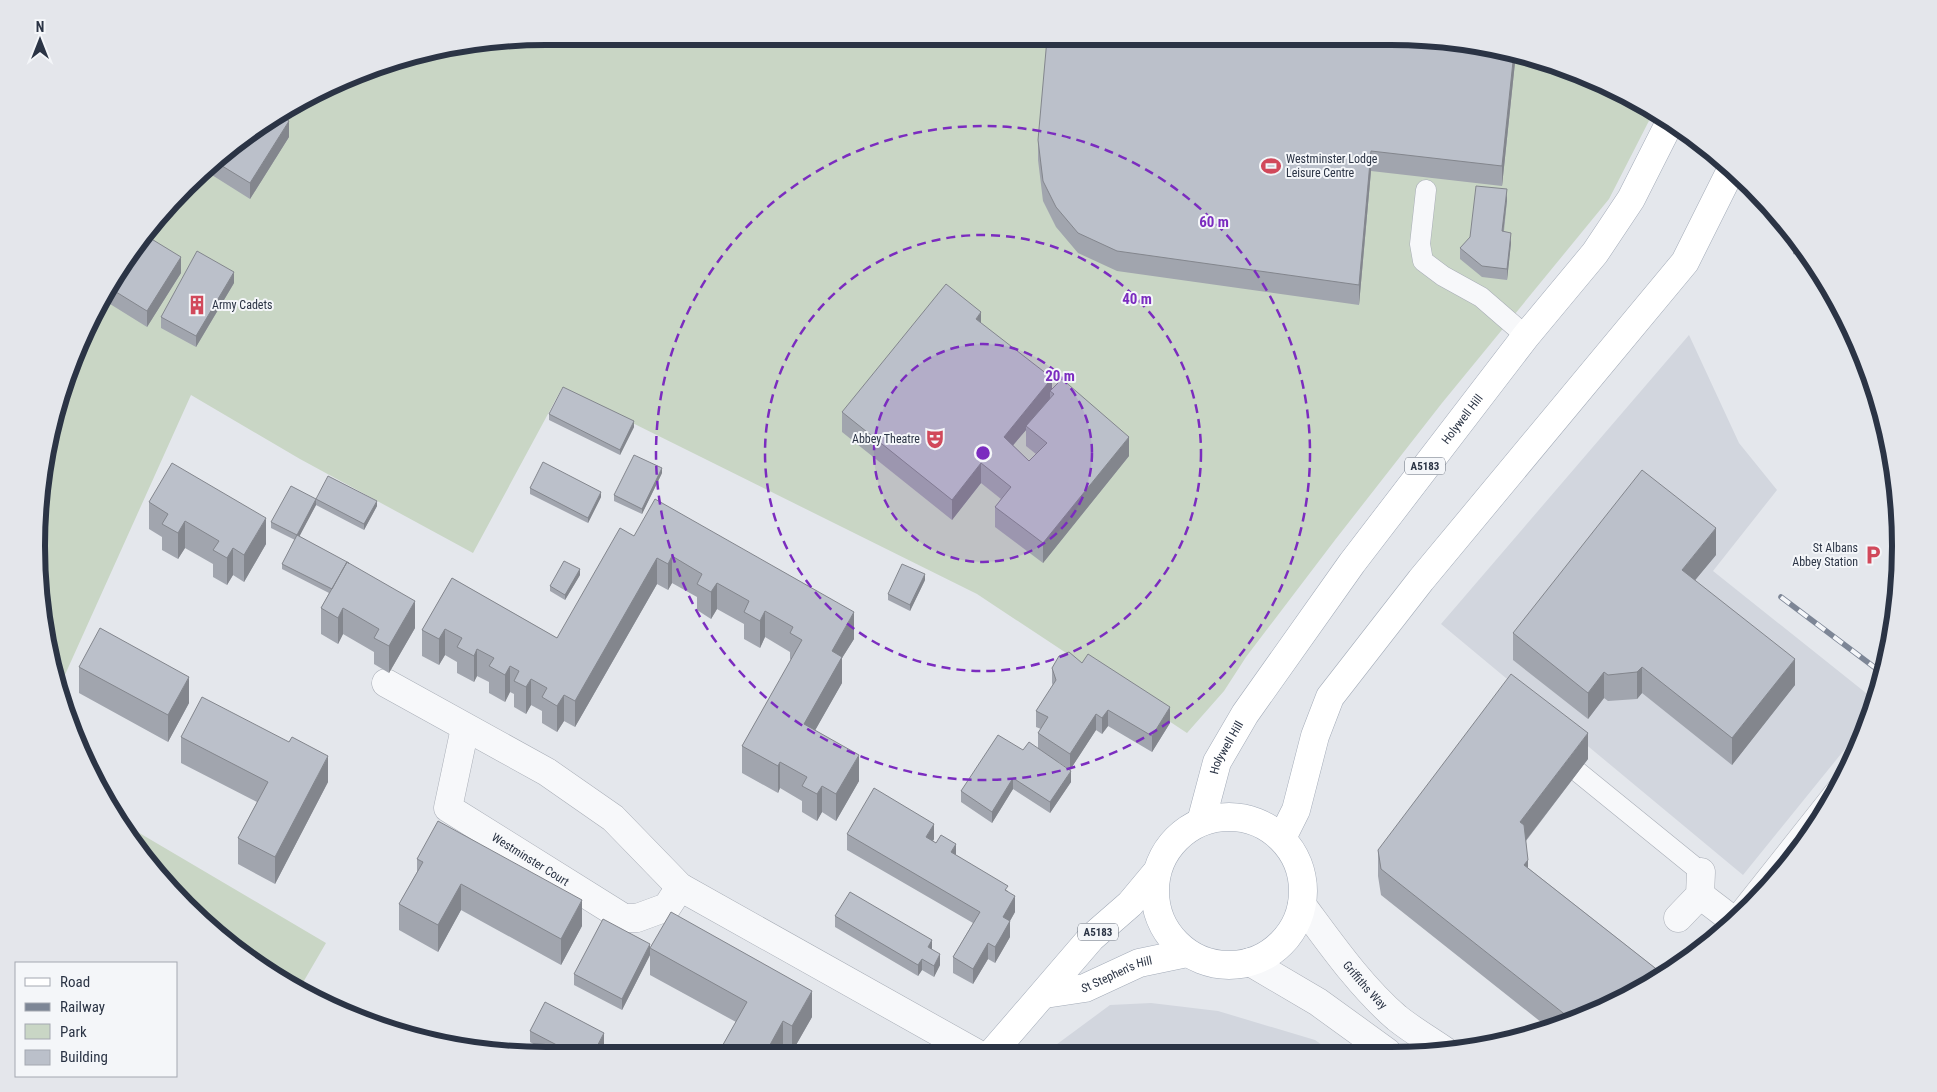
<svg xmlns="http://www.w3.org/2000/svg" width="1937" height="1092" font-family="'Roboto Condensed',sans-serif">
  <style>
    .built { fill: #d2d6de }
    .green { fill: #c9d6c5 }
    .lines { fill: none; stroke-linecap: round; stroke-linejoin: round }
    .service-casing { stroke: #a9aeb7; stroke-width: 21 }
    .minor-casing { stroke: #a9aeb7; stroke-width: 29 }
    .tertiary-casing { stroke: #a9aeb7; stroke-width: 29 }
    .primary-casing { stroke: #a3abb8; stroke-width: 29 }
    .service { stroke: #f7f8fa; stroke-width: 20 }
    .minor { stroke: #f7f8fa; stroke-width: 28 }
    .tertiary { stroke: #f7f8fa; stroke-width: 28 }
    .primary { stroke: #fff; stroke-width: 28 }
    .rail-casing { stroke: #7d8696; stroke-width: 5.5 }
    .rail { stroke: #f4f6f9; stroke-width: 4; stroke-dasharray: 11; stroke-linecap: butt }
    .wall { fill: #a1a5ae; fill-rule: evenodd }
    .shaded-wall { fill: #83868d }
    .building { fill: #bbc0ca; stroke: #83868d }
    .ring { fill: none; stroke: #7b2cbf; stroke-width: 2.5; stroke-dasharray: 9 6 }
    .labels { text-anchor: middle; stroke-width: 4; stroke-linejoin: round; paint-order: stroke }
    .shield { fill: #f4f6f9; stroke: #676e7b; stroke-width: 1 }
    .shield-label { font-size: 11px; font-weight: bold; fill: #2b3445 }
    .poi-label { font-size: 12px; fill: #2b3445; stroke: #f4f6f9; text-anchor: start }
    .street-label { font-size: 12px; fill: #2b3445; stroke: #f4f6f9 }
    .rim { fill: none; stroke: #2b3445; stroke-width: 6 }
    .centre { fill: #7b2cbf; stroke: #f4f6f9; stroke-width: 2.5 }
    .ring-label { font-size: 15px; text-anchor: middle; font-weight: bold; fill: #7b2cbf; stroke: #f4f6f9; stroke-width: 4; stroke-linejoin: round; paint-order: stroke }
  </style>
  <rect width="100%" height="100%" fill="#e4e7ec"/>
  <!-- built -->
  <path class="built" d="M 1689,335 L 1739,443 L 1777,490 L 1713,571 L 1876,701 L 1866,723 L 1743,875 L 1441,624 Z
    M 1151,1003 L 1218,1011 L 1315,1040 L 1332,1052 L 1045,1053 L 1110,1005 Z"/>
  <!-- green -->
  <path class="green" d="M 1424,37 L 1523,54 L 1646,105 L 1654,111 L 1609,199 L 1442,403 L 1335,540 L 1246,657 L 1224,691 L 1187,733 L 977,594 L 562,388 L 473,553 L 300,459 L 191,395 L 59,688 L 46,646 L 37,579 L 41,480 L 54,414 L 89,321 L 122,263 L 185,186 L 236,141 L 320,89 L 382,63 L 479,41 Z
    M 119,821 L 326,943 L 298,991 L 210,929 L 163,882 Z"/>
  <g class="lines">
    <defs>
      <path id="service" d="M 1426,190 L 1420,244 L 1423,261 L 1443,276 L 1481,297 L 1526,336
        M 1578,772 L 1701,872
        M 1733,920 L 1839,786"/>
      <g id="minor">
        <path d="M 386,683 L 547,772 L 613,818 L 680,887 L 976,1053"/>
        <path id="s1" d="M 465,728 L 448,808 L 624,918 L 637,918 L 667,907 L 680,887"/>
        <path d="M 1700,895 L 1734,921"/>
        <path d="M 1678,918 L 1700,895 L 1701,872"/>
      </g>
      <g id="tertiary">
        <path id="s2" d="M 1302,905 C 1331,944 1360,986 1397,1018 C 1412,1030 1429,1040 1445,1051"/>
        <path d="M 1250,962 L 1318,1002 L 1387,1052"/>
      </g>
      <g id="primary">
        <circle cx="1229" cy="891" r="74"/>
        <path id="s3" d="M 1201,822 L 1217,762 L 1245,714 L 1352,563 L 1526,336 L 1595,253 L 1631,199 L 1670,122"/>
        <path d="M 1282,838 L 1296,810 L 1315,736 L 1330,697 L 1421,580 L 1685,262 L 1732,168"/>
        <path id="s4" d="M 1045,994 L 1085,988 L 1139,963 L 1187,953"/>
        <path d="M 992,1053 L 1091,938 L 1130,904 L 1155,874"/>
      </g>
    </defs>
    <!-- service casing -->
    <use href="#service" class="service-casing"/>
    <!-- minor casing -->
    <use href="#minor" class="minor-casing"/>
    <!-- tertiary casing -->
    <use href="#tertiary" class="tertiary-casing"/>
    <!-- primary casing -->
    <use href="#primary" class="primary-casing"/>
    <!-- service -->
    <use href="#service" class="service"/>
    <!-- minor -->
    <use href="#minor" class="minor"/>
    <!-- tertiary -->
    <use href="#tertiary" class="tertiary"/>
    <!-- primary -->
    <use href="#primary" class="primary"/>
    <defs>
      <path id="rail" d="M 1781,597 L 1882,673"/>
    </defs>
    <!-- rail casing -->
    <use href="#rail" class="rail-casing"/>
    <!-- rail -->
    <use href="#rail" class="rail"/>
  </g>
  <!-- wall -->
  <path class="wall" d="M 1424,37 L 1516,53 L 1502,186 L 1371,171 L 1359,305 L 1117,271 L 1078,253 L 1056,227 L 1043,201 L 1038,160 L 1038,140 Z
    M 289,137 L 250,199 L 204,170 L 236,141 Z
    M 1507,200 L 1504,231 L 1511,243 L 1507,280 L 1482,277 L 1460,259 L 1460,248 Z
    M 155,223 L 155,234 L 152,239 L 181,273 L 147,327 L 102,299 L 122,263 Z
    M 1793,233 L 1796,236 L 1810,259 L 1793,254 Z
    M 234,283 L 196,347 L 161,328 L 161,317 Z
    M 981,323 L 1052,389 L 1129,456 L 1043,563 L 995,527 L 995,507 L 1001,499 L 981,483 L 952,520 L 842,432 L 842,412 ZM 1026,430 L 1026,446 L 1036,454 L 1029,461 L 1013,445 Z
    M 549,414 L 634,427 L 620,455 L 549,420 Z
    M 662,473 L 642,514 L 614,501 L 614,495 Z
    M 530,488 L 601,497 L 588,523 L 530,494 Z
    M 316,499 L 377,506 L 364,530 L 316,505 L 299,536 L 349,564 L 415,628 L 389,673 L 374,664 L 374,652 L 343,634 L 338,644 L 321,634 L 321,608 L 329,593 L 282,569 L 282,564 L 295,540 L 271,528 L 271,522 Z
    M 149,502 L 266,544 L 244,582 L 233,575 L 227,585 L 213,577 L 213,564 L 185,548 L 178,559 L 162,550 L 162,537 L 149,529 Z
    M 634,536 L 854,639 L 842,658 L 842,683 L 815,730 L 859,781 L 836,821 L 822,812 L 817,821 L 802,812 L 802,801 L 780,788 L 778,793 L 742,773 L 742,746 L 791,660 L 790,659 L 790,652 L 765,637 L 760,648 L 744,639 L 744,624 L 717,609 L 711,619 L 697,610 L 697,597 L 672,583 L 668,590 L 657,584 L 575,727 L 564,721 L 557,732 L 542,723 L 542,711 L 531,705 L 526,714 L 514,707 L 514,694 L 510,692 L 505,702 L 489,693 L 489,682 L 477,676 L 474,682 L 457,673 L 457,662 L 445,655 L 439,665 L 422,656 L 422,630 L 452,578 L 557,638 Z
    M 1716,555 L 1695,580 L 1795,685 L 1732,765 L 1642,693 L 1637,699 L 1608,701 L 1604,698 L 1588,719 L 1513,660 L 1513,633 Z
    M 580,575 L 565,600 L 550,591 L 550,586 Z
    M 925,580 L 910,611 L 888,600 L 888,594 Z
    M 1082,663 L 1170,723 L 1152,752 L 1108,726 L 1102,734 L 1096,730 L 1070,770 L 1057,761 L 1071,782 L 1050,813 L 1013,789 L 992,823 L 961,802 L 961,791 L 1023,750 L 1038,748 L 1038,733 L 1041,729 L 1036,727 L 1036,711 L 1053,686 L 1052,683 L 1052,668 Z
    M 79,667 L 189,703 L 168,742 L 79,693 Z
    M 181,737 L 328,782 L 275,884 L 238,864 L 238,838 L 257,802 L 181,763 Z
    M 1588,759 L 1526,841 L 1528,868 L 1664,975 L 1555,1029 L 1551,1030 L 1381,895 L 1378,876 L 1378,850 Z
    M 847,834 L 934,839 L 933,841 L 956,855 L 1008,891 L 1015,912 L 1010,921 L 1010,937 L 995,963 L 988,959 L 973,984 L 953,973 L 953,957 L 973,923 L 847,850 Z
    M 417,859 L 582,926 L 561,965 L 461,910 L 438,952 L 399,930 L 399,904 L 417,872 Z
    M 835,916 L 932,950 L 940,965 L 934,977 L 922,970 L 918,976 L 835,927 Z
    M 650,948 L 812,1017 L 792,1052 L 783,1048 L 780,1054 L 720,1054 L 720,1050 L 736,1022 L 650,975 L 650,955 L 622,1010 L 574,985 L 574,974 Z
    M 530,1031 L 604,1044 L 598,1054 L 553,1055 L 530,1042 Z"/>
  <!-- shaded-wall -->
  <path class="shaded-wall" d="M 1514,52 L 1516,53 L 1502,186 L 1502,166 Z
    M 289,121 L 289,137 L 250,199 L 250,183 Z
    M 1371,151 L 1371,171 L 1359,305 L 1359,285 Z
    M 1507,189 L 1507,200 L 1502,242 L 1502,231 Z
    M 155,223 L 155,234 L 144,250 L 144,236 Z
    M 1511,233 L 1511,243 L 1507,280 L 1507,269 Z
    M 181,257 L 181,273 L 147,327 L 147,311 Z
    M 234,272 L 234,283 L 196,347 L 196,336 Z
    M 981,312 L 981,332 L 976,319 Z
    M 1052,378 L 1052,392 L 1050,391 L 1050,400 L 1026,426 L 1026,430 L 1004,456 L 1004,437 Z
    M 634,421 L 634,427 L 620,455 L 620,450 Z
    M 1129,437 L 1129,456 L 1043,563 L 1043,543 Z
    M 981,463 L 981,483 L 952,520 L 952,500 Z
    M 662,468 L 662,473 L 642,514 L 642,509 Z
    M 601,492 L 601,497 L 588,523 L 588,518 Z
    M 316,499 L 316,505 L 297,541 L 297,535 Z
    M 377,501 L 377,506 L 364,530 L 364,524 Z
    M 266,518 L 266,544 L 244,582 L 244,555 Z
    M 185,521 L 185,548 L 178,559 L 178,533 Z
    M 1716,528 L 1716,555 L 1682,596 L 1682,570 Z
    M 233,548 L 233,575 L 227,585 L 227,558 Z
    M 672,556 L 672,583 L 668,590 L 668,564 Z
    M 657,558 L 657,584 L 575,727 L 575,701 Z
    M 580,569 L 580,575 L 565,600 L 565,595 Z
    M 925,574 L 925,580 L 910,611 L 910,605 Z
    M 717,583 L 717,609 L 711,619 L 711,592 Z
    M 415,601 L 415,628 L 389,673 L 389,646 Z
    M 343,608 L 343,634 L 338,644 L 338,618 Z
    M 765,611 L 765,637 L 760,648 L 760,621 Z
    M 854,612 L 854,639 L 842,658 L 842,683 L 804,750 L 804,724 L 832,651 Z
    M 445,629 L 445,655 L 439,665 L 439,639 Z
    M 477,649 L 477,676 L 474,682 L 474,656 Z
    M 1795,659 L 1795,685 L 1732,765 L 1732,738 Z
    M 510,666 L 510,692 L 505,702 L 505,675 Z
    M 1642,667 L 1642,693 L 1637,699 L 1637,672 Z
    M 1604,672 L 1604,698 L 1588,719 L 1588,693 Z
    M 189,677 L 189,703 L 168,742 L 168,715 Z
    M 531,679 L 531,705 L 526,714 L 526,687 Z
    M 564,695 L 564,721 L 557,732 L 557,706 Z
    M 1170,707 L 1170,723 L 1152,752 L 1152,736 Z
    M 1108,710 L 1108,726 L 1102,734 L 1102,718 Z
    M 1096,714 L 1096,730 L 1070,770 L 1070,754 Z
    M 1588,733 L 1588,759 L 1520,848 L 1520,822 Z
    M 859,755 L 859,781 L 836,821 L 836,794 Z
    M 328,756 L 328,782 L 275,884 L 275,857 Z
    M 780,762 L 780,788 L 778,793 L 778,766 Z
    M 1071,771 L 1071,782 L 1050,813 L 1050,802 Z
    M 1013,778 L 1013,789 L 992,823 L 992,812 Z
    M 822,786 L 822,812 L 817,821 L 817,794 Z
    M 934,824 L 934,839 L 926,853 L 926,837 Z
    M 956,844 L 956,859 L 951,852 Z
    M 1528,860 L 1528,887 L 1524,865 Z
    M 461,884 L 461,910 L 438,952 L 438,925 Z
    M 1015,896 L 1015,912 L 1003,933 L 1003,917 Z
    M 582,900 L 582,926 L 561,965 L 561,939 Z
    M 1010,921 L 1010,937 L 995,963 L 995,947 Z
    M 932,940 L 932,950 L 928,947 Z
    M 988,943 L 988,959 L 973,984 L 973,969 Z
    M 650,944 L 650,955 L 622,1010 L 622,999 Z
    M 940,954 L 940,965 L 934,977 L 934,966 Z
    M 922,959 L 922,970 L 918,976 L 918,965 Z
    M 812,991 L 812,1017 L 792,1052 L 792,1026 Z
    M 783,1021 L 783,1048 L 780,1054 L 765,1054 Z
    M 604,1033 L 604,1044 L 598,1054 L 593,1054 Z"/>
  <!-- building -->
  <path class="building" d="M 1424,37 L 1514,52 L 1502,166 L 1371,151 L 1359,285 L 1117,251 L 1078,233 L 1056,207 L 1043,181 L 1038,140 L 1047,39 Z
    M 279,114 L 289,121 L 250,183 L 214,161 L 236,141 Z
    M 1476,186 L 1507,189 L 1502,231 L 1511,233 L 1507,269 L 1482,266 L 1460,248 L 1470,237 Z
    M 145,235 L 181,257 L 147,311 L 108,287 L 122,263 Z
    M 197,251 L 234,272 L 196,336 L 161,317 Z
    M 946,284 L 981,312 L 976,319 L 1052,378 L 1004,437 L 1029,461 L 1047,443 L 1026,426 L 1054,394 L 1050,391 L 1062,379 L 1129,437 L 1043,543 L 995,507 L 1011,487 L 981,463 L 952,500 L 842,412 Z
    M 563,387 L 634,421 L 620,450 L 549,414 Z
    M 634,455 L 662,468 L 642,509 L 614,495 Z
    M 543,462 L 601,492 L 588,518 L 530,488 Z
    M 172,463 L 266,518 L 244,555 L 233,548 L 227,558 L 213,550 L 219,541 L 185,521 L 178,533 L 162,524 L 168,514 L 149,502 Z
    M 1642,470 L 1716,528 L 1682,570 L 1795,659 L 1732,738 L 1642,667 L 1637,672 L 1608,675 L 1604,672 L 1588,693 L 1513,633 Z
    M 328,476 L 377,501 L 364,524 L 316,499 Z
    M 291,486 L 316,499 L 297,535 L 271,522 Z
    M 655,499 L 854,612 L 832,651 L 842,657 L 804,724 L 859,755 L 836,794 L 822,786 L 817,794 L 802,786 L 807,777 L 780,762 L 778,766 L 742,746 L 802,640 L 790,633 L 793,627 L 765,611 L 760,621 L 744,612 L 749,601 L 717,583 L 711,592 L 697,584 L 702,574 L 672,556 L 668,564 L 657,558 L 575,701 L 564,695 L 557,706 L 542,697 L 547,688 L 531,679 L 526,687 L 514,681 L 519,671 L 510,666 L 505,675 L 489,666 L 494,658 L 477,649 L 474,656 L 457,647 L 462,638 L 445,629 L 439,639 L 422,630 L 452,578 L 557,638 L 620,528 L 634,536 Z
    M 297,535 L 349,563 L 348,563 L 347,562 L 332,589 L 282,564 Z
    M 564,561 L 580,569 L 565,595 L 550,586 Z
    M 347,562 L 415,601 L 389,646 L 374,638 L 379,629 L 343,608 L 338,618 L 321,608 Z
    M 902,564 L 925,574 L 910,605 L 888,594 Z
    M 100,628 L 189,677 L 168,715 L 79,667 Z
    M 1069,652 L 1082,663 L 1088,654 L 1170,707 L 1152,736 L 1108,710 L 1102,718 L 1096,714 L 1070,754 L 1038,733 L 1048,717 L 1036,711 L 1056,680 L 1052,668 L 1059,656 Z
    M 1511,674 L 1588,733 L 1520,822 L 1524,825 L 1528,860 L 1524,865 L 1664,975 L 1572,1020 L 1381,869 L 1378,850 Z
    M 202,697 L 289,742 L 292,737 L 328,756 L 275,857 L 238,838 L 268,782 L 181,737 Z
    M 998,735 L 1023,750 L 1029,742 L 1071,771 L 1050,802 L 1013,778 L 992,812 L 961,791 Z
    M 874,788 L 934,824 L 926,837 L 936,843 L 941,835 L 956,844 L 951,852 L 1008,886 L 1005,890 L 1015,896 L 1003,917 L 1010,921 L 1001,937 L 995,947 L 988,943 L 973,969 L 953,957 L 980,912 L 847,834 Z
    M 438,821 L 582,900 L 561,939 L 461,884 L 438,925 L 399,904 L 423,862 L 417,859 Z
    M 850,892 L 932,940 L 928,947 L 940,954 L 934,966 L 922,959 L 918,965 L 835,916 Z
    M 671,912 L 812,991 L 792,1026 L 783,1021 L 765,1054 L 728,1054 L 720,1050 L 747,1002 L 650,948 Z
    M 603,919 L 650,944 L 622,999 L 574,974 Z
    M 545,1002 L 604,1033 L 593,1054 L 574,1054 L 530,1031 Z"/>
  <!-- distance rings -->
  <circle cx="983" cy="453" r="109" fill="#7b2cbf" fill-opacity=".12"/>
  <g class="ring">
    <circle cx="983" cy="453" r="109"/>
    <circle cx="983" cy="453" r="218"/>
    <circle cx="983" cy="453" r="327"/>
  </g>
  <!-- icons -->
  <defs>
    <symbol id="stadium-bare" viewBox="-9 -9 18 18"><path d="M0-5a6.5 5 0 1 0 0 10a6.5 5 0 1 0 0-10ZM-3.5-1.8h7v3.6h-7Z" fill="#d1495b" stroke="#f4f6f9" stroke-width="2.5" paint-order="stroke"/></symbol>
    <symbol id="building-bare" viewBox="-9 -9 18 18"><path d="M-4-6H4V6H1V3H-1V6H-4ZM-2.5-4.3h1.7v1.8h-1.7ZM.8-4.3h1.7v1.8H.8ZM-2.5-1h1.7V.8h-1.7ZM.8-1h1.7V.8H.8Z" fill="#d1495b" stroke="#f4f6f9" stroke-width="2.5" paint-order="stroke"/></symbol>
    <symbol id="theatre-bare" viewBox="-9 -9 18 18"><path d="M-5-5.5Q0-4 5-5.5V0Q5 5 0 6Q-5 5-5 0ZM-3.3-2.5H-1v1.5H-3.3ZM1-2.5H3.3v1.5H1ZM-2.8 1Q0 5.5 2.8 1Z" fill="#d1495b" stroke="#f4f6f9" stroke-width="2.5" paint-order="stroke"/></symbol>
    <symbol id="parking-bare" viewBox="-9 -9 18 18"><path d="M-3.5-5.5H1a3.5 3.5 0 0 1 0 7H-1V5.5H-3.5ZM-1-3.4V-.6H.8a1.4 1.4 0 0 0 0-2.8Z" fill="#d1495b" stroke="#f4f6f9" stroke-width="2.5" paint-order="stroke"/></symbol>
  </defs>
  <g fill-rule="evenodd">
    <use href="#stadium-bare" x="1257" y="152" width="28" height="28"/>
    <use href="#building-bare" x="183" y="291" width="28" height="28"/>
    <use href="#theatre-bare" x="921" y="425" width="28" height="28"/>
    <use href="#parking-bare" x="1859" y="541" width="28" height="28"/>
  </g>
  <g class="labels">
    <!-- shield labels -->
    <g class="shield">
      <rect x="1405" y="457.5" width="40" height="17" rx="4"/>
      <rect x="1078" y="923.5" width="40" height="17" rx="4"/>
    </g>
    <g class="shield-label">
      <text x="1425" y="470">A5183</text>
      <text x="1098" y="936">A5183</text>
    </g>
    <!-- poi labels -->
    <g class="poi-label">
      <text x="1286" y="163">Westminster Lodge<tspan x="1286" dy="14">Leisure Centre</tspan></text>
      <text x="212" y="309">Army Cadets</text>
      <text x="920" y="443" text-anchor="end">Abbey Theatre</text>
      <text x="1858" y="552" text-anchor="end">St Albans<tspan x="1858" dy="14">Abbey Station</tspan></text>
    </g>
    <!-- street labels -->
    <g class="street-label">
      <text dy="4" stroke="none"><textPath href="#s3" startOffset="484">Holywell Hill</textPath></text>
      <text dy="4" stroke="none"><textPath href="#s3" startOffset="79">Holywell Hill</textPath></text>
      <text dy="4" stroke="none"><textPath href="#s1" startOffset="179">Westminster Court</textPath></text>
      <text dy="4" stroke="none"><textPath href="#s4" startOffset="75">St Stephen's Hill</textPath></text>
      <text dy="4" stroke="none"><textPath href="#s2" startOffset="102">Griffiths Way</textPath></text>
    </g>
  </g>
  <!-- crop -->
  <path d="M0 0H1937V1092H0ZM546 45H1391A501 501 0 0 1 1892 546V546A501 501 0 0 1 1391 1047H546A501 501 0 0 1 45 546V546A501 501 0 0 1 546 45Z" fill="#e4e6eb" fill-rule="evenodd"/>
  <path class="rim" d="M546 45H1391A501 501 0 0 1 1892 546V546A501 501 0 0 1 1391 1047H546A501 501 0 0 1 45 546V546A501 501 0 0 1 546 45Z"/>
  <circle cx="983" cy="453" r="8" class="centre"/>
  <g class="ring-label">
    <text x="1214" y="227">60 m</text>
    <text x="1137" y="304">40 m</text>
    <text x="1060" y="381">20 m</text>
  </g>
  <!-- legend -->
  <rect x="15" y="962" width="162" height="115" fill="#f4f6f9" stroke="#a4a8b1"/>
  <rect x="25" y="978" width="25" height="8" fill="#ffffff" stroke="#a4a8b1"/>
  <text x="60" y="987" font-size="15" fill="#2b3445">Road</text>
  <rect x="25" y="1003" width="25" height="8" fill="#7d8696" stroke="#a4a8b1"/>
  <text x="60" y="1012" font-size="15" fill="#2b3445">Railway</text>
  <rect x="25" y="1024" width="25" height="15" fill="#c9d6c5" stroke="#a4a8b1"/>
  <text x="60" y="1037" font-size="15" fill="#2b3445">Park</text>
  <rect x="25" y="1050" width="25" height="15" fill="#bbc0ca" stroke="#a4a8b1"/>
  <text x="60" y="1062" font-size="15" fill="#2b3445">Building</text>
  <!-- north arrow -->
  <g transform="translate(40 40)" stroke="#f4f6f9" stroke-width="4" paint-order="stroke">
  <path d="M0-4L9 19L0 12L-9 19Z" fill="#2b3445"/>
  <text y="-8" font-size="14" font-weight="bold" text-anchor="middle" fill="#2b3445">N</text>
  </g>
</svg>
